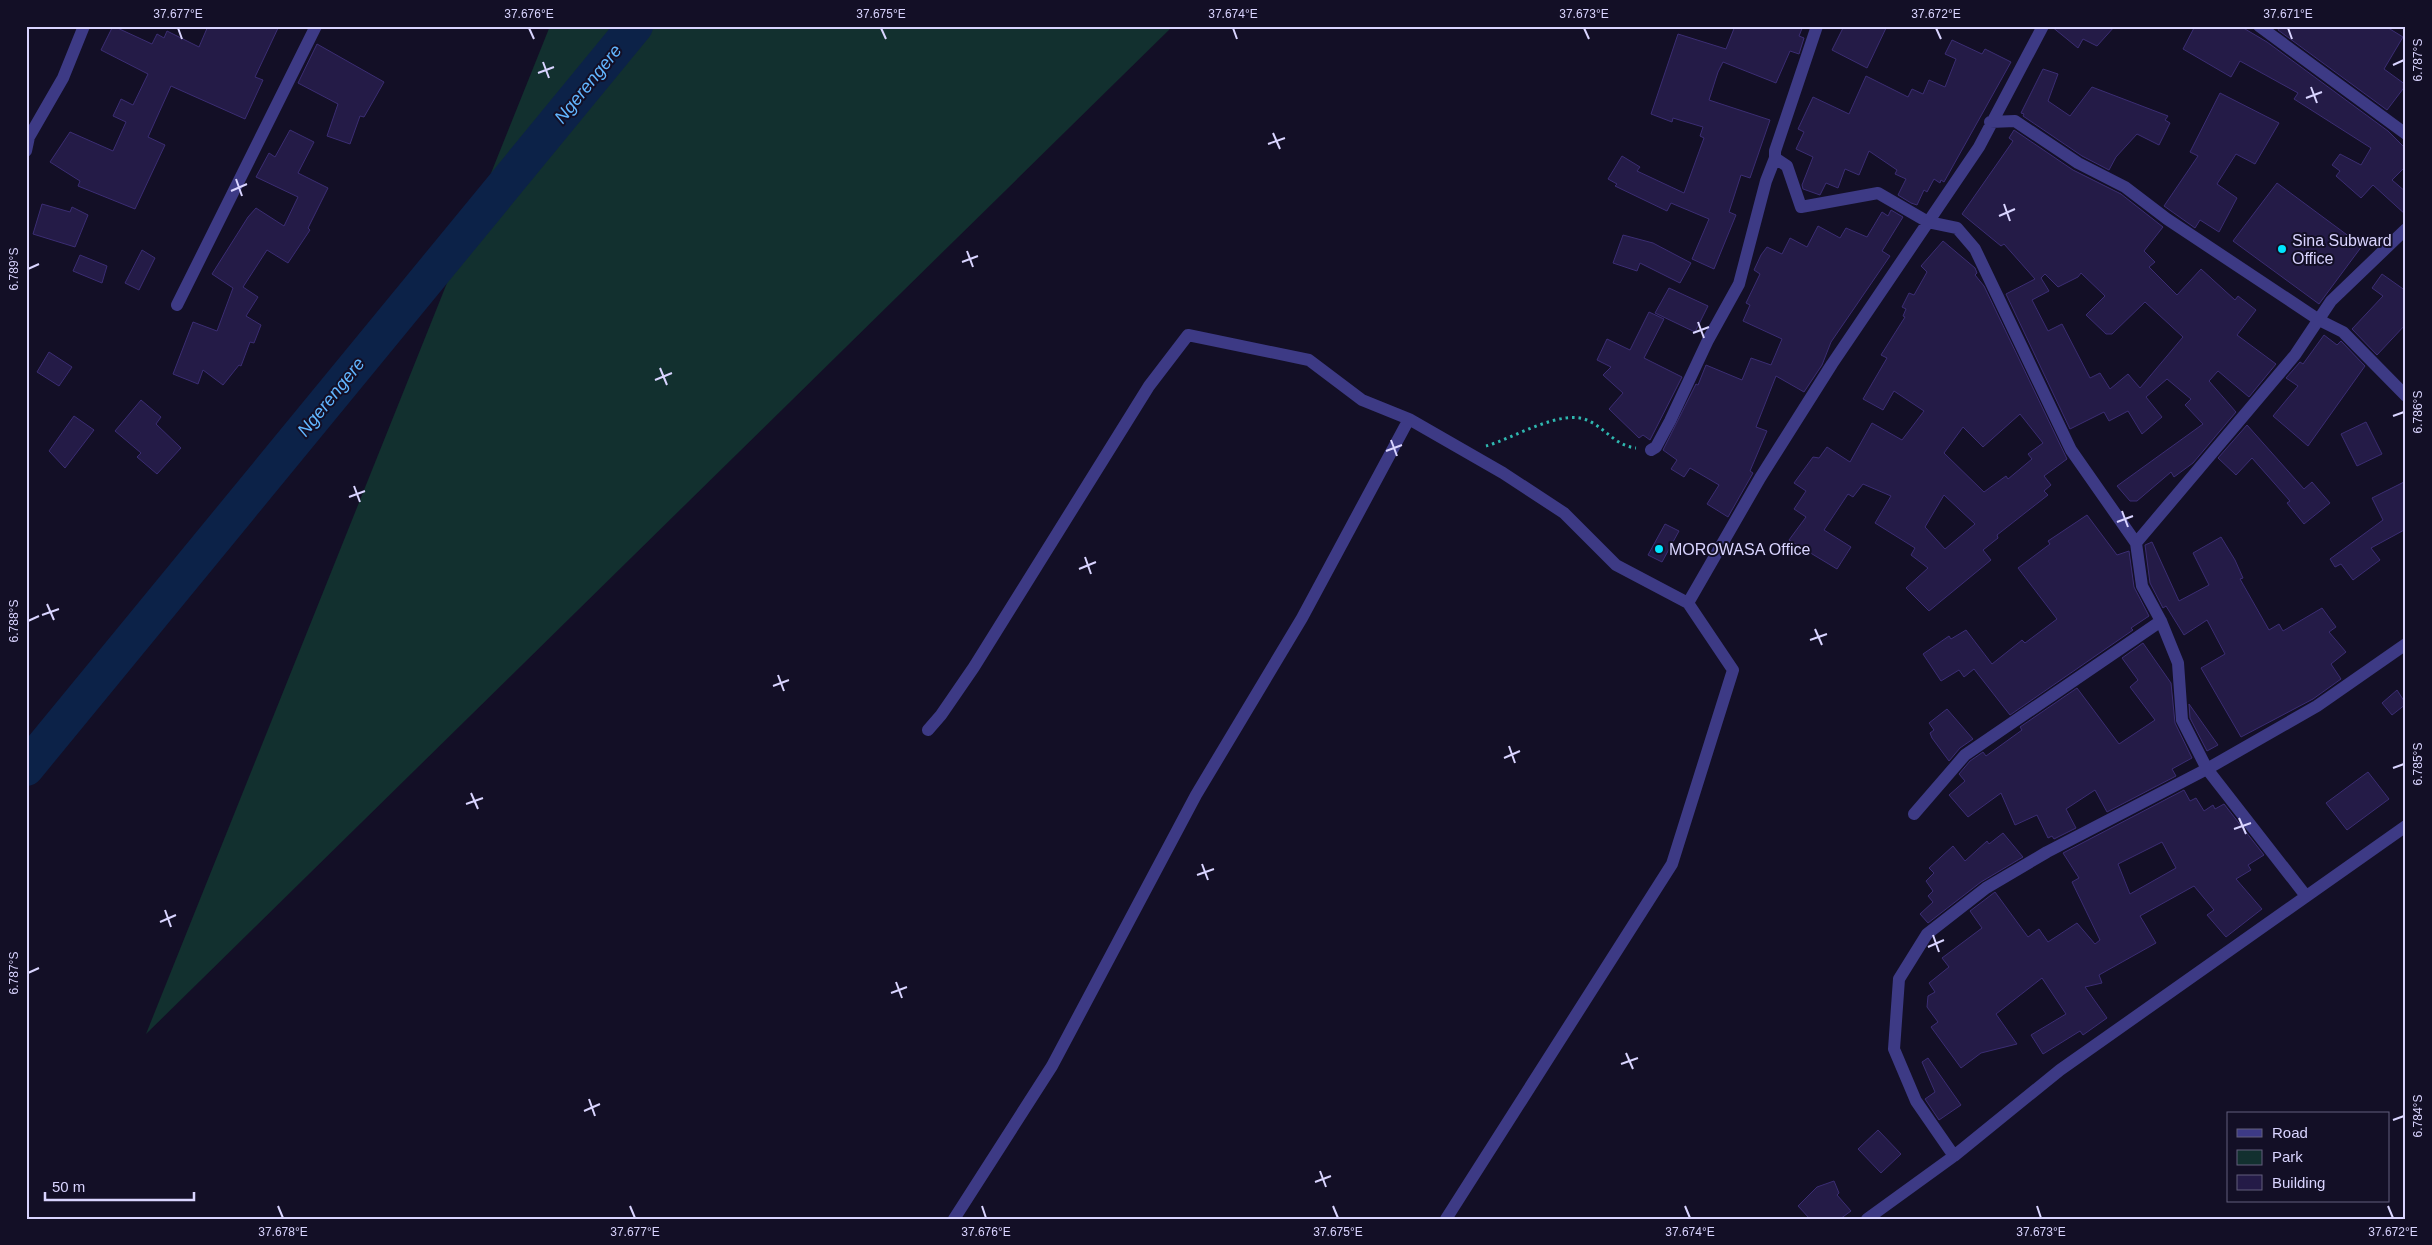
<svg xmlns="http://www.w3.org/2000/svg" width="2432" height="1245" font-family="Helvetica,sans-serif">
  <style>
    .green { fill: #12302f }
    .lines { fill: none; stroke-linecap: round; stroke-linejoin: round }
    .river { stroke: #0c2248; stroke-width: 36 }
    .building { fill: #241b47; stroke: #3b2d73; fill-rule: evenodd }
    .path { stroke: #2fb8b0; stroke-width: 3; stroke-dasharray: 2.5 4; stroke-linecap: butt }
    .street { stroke: #3d3a85; stroke-width: 12 }
    .ticks { fill: none; stroke: #d9d4ff; stroke-width: 2 }
    .poi-dot { fill: #00e5ff; stroke: #130f26; stroke-width: 2 }
    .labels { text-anchor: middle; stroke-width: 4; stroke-linejoin: round; paint-order: stroke }
    .poi-label { font-size: 16px; fill: #d9d4ff; stroke: #130f26; text-anchor: start }
    .water-label { font-size: 18px; font-style: italic; fill: #62b6ff; stroke: #130f26 }
    .neatline { fill: none; stroke: #d9d4ff; stroke-width: 2 }
    .ticks-label { font-size: 12px; text-anchor: middle; fill: #d9d4ff }
  </style>
  <rect width="100%" height="100%" fill="#130f26"/>
  <!-- green -->
  <path class="green" d="M 550,26 L 1173,26 L 146,1034 Z"/>
  <g class="lines">
    <!-- river -->
    <path class="river" d="M 26,768 L 635,26"/>
  </g>
  <!-- building -->
  <path class="building" d="M 113,26 L 152,44 L 157,34 L 164,38 L 167,31 L 199,47 L 208,26 L 279,26 L 255,77 L 263,80 L 245,119 L 171,86 L 148,137 L 165,145 L 135,209 L 78,186 L 80,181 L 50,162 L 70,132 L 113,151 L 126,122 L 113,116 L 121,99 L 133,105 L 148,74 L 101,50 Z
    M 1735,26 L 1803,26 L 1799,36 L 1804,38 L 1799,54 L 1790,51 L 1776,83 L 1723,62 L 1718,72 L 1709,100 L 1770,120 L 1750,178 L 1741,175 L 1729,212 L 1736,215 L 1714,269 L 1692,259 L 1709,219 L 1671,203 L 1667,211 L 1615,186 L 1617,184 L 1608,179 L 1622,156 L 1640,167 L 1637,171 L 1684,193 L 1704,138 L 1700,136 L 1703,127 L 1673,118 L 1672,122 L 1651,114 L 1678,34 L 1726,49 Z
    M 1844,26 L 1887,26 L 1867,68 L 1832,50 Z
    M 2051,26 L 2115,26 L 2097,46 L 2083,39 L 2078,48 Z
    M 2195,26 L 2240,26 L 2267,42 L 2388,131 L 2406,149 L 2406,166 L 2392,180 L 2406,192 L 2406,215 L 2373,185 L 2361,198 L 2336,176 L 2340,171 L 2332,165 L 2340,154 L 2361,165 L 2371,148 L 2294,99 L 2298,93 L 2240,61 L 2231,77 L 2183,49 Z
    M 2280,26 L 2385,26 L 2403,37 L 2384,69 L 2406,85 L 2387,110 L 2278,30 Z
    M 1952,40 L 1982,54 L 1985,49 L 2011,62 L 1944,182 L 1941,180 L 1940,183 L 1934,179 L 1927,192 L 1924,190 L 1917,205 L 1911,203 L 1898,195 L 1906,179 L 1895,174 L 1897,170 L 1869,151 L 1859,175 L 1845,169 L 1838,188 L 1826,183 L 1820,195 L 1803,189 L 1802,185 L 1813,157 L 1796,149 L 1804,132 L 1798,129 L 1813,97 L 1849,114 L 1866,76 L 1908,97 L 1912,89 L 1923,94 L 1929,80 L 1945,87 L 1956,59 L 1945,54 Z
    M 317,44 L 384,82 L 364,117 L 360,116 L 350,144 L 327,136 L 338,104 L 298,83 Z
    M 2043,69 L 2058,74 L 2048,101 L 2070,116 L 2092,87 L 2168,116 L 2165,120 L 2170,123 L 2159,145 L 2137,134 L 2116,157 L 2109,170 L 2082,156 L 2023,116 L 2024,114 L 2021,113 Z
    M 2220,93 L 2279,123 L 2255,164 L 2236,154 L 2217,184 L 2237,198 L 2219,232 L 2200,220 L 2195,228 L 2164,206 L 2198,156 L 2190,152 Z
    M 290,130 L 314,142 L 298,173 L 328,188 L 308,228 L 310,230 L 288,263 L 267,250 L 243,287 L 258,297 L 246,316 L 261,325 L 254,343 L 250,342 L 241,366 L 239,365 L 223,385 L 203,370 L 198,384 L 173,374 L 193,322 L 217,331 L 233,288 L 212,274 L 248,217 L 256,208 L 284,226 L 298,197 L 256,177 L 269,153 L 275,157 Z
    M 2014,130 L 2073,170 L 2121,194 L 2163,227 L 2144,251 L 2155,262 L 2149,267 L 2177,295 L 2201,269 L 2235,300 L 2238,296 L 2256,310 L 2237,335 L 2276,364 L 2249,397 L 2218,371 L 2209,381 L 2236,412 L 2193,463 L 2174,477 L 2171,472 L 2137,501 L 2130,501 L 2117,486 L 2203,424 L 2185,405 L 2191,399 L 2167,379 L 2146,397 L 2162,417 L 2142,434 L 2128,411 L 2109,421 L 2104,412 L 2070,429 L 2006,294 L 2035,279 L 2004,244 L 2001,246 L 1962,214 L 2013,141 L 2009,138 ZM 2081,273 L 2105,296 L 2086,315 L 2106,334 L 2112,334 L 2145,302 L 2183,337 L 2140,388 L 2128,374 L 2110,389 L 2100,373 L 2090,378 L 2062,324 L 2048,331 L 2032,300 L 2049,291 L 2041,278 L 2045,274 L 2058,287 L 2078,277 Z
    M 2277,183 L 2362,246 L 2319,304 L 2233,241 Z
    M 42,204 L 70,212 L 72,207 L 88,215 L 75,247 L 33,234 Z
    M 1891,210 L 1903,217 L 1882,251 L 1890,256 L 1831,342 L 1822,365 L 1804,392 L 1776,376 L 1756,427 L 1767,431 L 1750,471 L 1753,473 L 1728,517 L 1707,504 L 1719,485 L 1690,468 L 1684,477 L 1671,469 L 1677,460 L 1663,450 L 1696,384 L 1698,385 L 1706,365 L 1742,380 L 1751,358 L 1771,365 L 1782,339 L 1743,321 L 1750,305 L 1746,303 L 1760,274 L 1754,270 L 1761,255 L 1767,247 L 1782,254 L 1790,238 L 1807,247 L 1818,226 L 1840,238 L 1846,228 L 1867,237 L 1882,212 L 1888,216 Z
    M 1623,235 L 1653,243 L 1691,263 L 1680,283 L 1640,263 L 1637,271 L 1613,263 Z
    M 1943,241 L 1975,268 L 1977,273 L 1975,275 L 1984,286 L 2067,459 L 2044,476 L 2051,485 L 2044,491 L 2048,495 L 1997,535 L 1998,538 L 1983,550 L 1991,560 L 1929,611 L 1906,588 L 1928,568 L 1911,555 L 1915,548 L 1875,523 L 1891,496 L 1863,484 L 1853,497 L 1848,494 L 1824,530 L 1851,547 L 1837,569 L 1789,540 L 1806,517 L 1794,509 L 1806,491 L 1794,483 L 1813,457 L 1819,458 L 1827,447 L 1850,462 L 1872,423 L 1902,440 L 1924,411 L 1894,391 L 1883,410 L 1863,399 L 1887,358 L 1881,355 L 1905,317 L 1903,316 L 1906,309 L 1902,307 L 1909,293 L 1914,295 L 1927,272 L 1921,266 ZM 2020,414 L 2043,443 L 2028,454 L 2032,459 L 2008,479 L 2006,476 L 1984,492 L 1944,453 L 1963,427 L 1983,447 ZM 1944,495 L 1975,524 L 1945,549 L 1925,527 Z
    M 142,250 L 155,258 L 139,290 L 125,283 Z
    M 80,255 L 107,266 L 102,283 L 73,271 Z
    M 2382,274 L 2406,291 L 2406,324 L 2377,355 L 2352,329 L 2383,296 L 2372,288 Z
    M 1669,288 L 1708,306 L 1695,332 L 1655,313 Z
    M 1649,312 L 1664,319 L 1644,358 L 1682,377 L 1650,440 L 1643,435 L 1639,438 L 1609,409 L 1623,393 L 1603,375 L 1611,367 L 1597,360 L 1607,339 L 1630,350 Z
    M 2324,335 L 2337,345 L 2341,341 L 2365,366 L 2308,446 L 2273,416 L 2298,386 L 2286,378 L 2300,362 L 2303,364 Z
    M 49,352 L 72,367 L 59,386 L 37,372 Z
    M 141,400 L 161,417 L 156,424 L 181,448 L 157,474 L 137,457 L 141,453 L 115,431 Z
    M 74,416 L 94,430 L 65,468 L 49,451 Z
    M 2366,422 L 2382,454 L 2357,466 L 2341,434 Z
    M 2247,425 L 2304,489 L 2312,482 L 2330,503 L 2304,524 L 2287,503 L 2290,501 L 2252,458 L 2236,475 L 2218,458 Z
    M 2406,481 L 2406,529 L 2371,548 L 2380,560 L 2353,580 L 2341,564 L 2335,567 L 2330,559 L 2383,520 L 2372,498 Z
    M 2087,515 L 2117,555 L 2129,551 L 2134,587 L 2149,616 L 2131,628 L 2133,630 L 2010,715 L 1974,669 L 1964,677 L 1959,670 L 1941,681 L 1923,654 L 1949,636 L 1951,639 L 1966,630 L 1992,664 L 2022,640 L 2025,643 L 2057,619 L 2018,568 L 2050,544 L 2048,541 Z
    M 1665,524 L 1679,531 L 1662,562 L 1648,555 Z
    M 2221,537 L 2235,560 L 2243,578 L 2240,579 L 2269,630 L 2279,624 L 2283,631 L 2322,608 L 2336,627 L 2329,632 L 2346,652 L 2331,664 L 2341,679 L 2313,699 L 2241,737 L 2201,668 L 2225,654 L 2207,620 L 2184,635 L 2166,606 L 2163,608 L 2150,583 L 2145,545 L 2152,542 L 2179,601 L 2209,585 L 2193,553 Z
    M 2143,643 L 2171,683 L 2175,723 L 2192,758 L 2172,769 L 2176,776 L 2107,812 L 2095,790 L 2066,809 L 2076,828 L 2054,839 L 2052,836 L 2048,838 L 2037,815 L 2015,825 L 2001,793 L 1968,817 L 1949,795 L 1965,781 L 1959,774 L 1970,761 L 1983,752 L 1986,756 L 2022,730 L 2020,727 L 2077,688 L 2119,744 L 2155,720 L 2130,687 L 2138,680 L 2122,658 Z
    M 2397,690 L 2406,704 L 2392,715 L 2382,703 Z
    M 2189,704 L 2218,745 L 2207,751 L 2190,718 Z
    M 1947,709 L 1973,739 L 1960,748 L 1949,761 L 1932,738 L 1930,733 L 1934,730 L 1929,723 Z
    M 2368,772 L 2389,799 L 2347,830 L 2326,803 Z
    M 2184,790 L 2190,801 L 2196,798 L 2204,811 L 2213,805 L 2215,809 L 2224,804 L 2264,855 L 2248,865 L 2251,870 L 2236,879 L 2262,909 L 2226,937 L 2207,915 L 2214,910 L 2194,886 L 2140,916 L 2156,943 L 2099,975 L 2102,983 L 2085,987 L 2107,1018 L 2083,1035 L 2080,1031 L 2043,1054 L 2031,1035 L 2066,1014 L 2042,978 L 1996,1014 L 2017,1044 L 1981,1053 L 1961,1068 L 1931,1027 L 1938,1022 L 1927,1007 L 1928,996 L 1935,992 L 1929,983 L 1949,967 L 1942,958 L 1982,928 L 1970,911 L 1995,892 L 2028,937 L 2039,929 L 2048,942 L 2077,923 L 2095,944 L 2100,940 L 2072,882 L 2079,878 L 2063,853 ZM 2162,842 L 2176,868 L 2130,894 L 2118,864 Z
    M 2003,833 L 2023,857 L 1981,882 L 1928,923 L 1920,914 L 1933,902 L 1928,896 L 1933,891 L 1926,881 L 1934,873 L 1929,868 L 1953,846 L 1965,861 L 1987,841 L 1989,844 Z
    M 1928,1058 L 1961,1105 L 1939,1120 L 1925,1099 L 1935,1092 L 1922,1062 Z
    M 1878,1130 L 1901,1154 L 1881,1173 L 1858,1149 Z
    M 1834,1181 L 1839,1193 L 1837,1195 L 1851,1211 L 1840,1219 L 1810,1219 L 1798,1206 L 1817,1187 Z"/>
  <g class="lines">
    <!-- path -->
    <path class="path" d="M 1486,446 C 1512,439 1563,407 1589,421 C 1606,429 1616,446 1636,448"/>
    <!-- street -->
    <path class="street" d="M 1817,26 L 1775,151 L 1775,158 L 1787,166 L 1801,207 L 1878,193 L 1928,222 L 1957,228 L 1975,249 L 2071,450 L 2136,543 L 2142,586 L 2161,621 L 2178,663 L 2182,720 L 2207,769 L 2306,896
      M 2259,26 L 2406,134
      M 1990,122 L 2015,121 L 2078,163 L 2125,187 L 2167,219 L 2319,320 L 2343,332 L 2406,396
      M 26,151 L 29,137 L 63,78 L 84,26
      M 177,305 L 316,26
      M 1651,450 L 1656,447 L 1670,421 L 1708,340 L 1739,284 L 1766,181 L 1775,158
      M 2136,543 L 2295,355 L 2331,301 L 2406,229
      M 928,730 L 941,715 L 974,667 L 1149,386 L 1188,335 L 1309,360 L 1362,400 L 1409,419 L 1503,473 L 1564,513 L 1616,565 L 1688,603 L 1760,478 L 1832,364 L 1979,147 L 2043,26
      M 1914,814 L 1965,755 L 2161,621
      M 1954,1156 L 1916,1101 L 1894,1049 L 1899,979 L 1927,934 L 1986,888 L 2047,852 L 2207,769 L 2317,706 L 2406,644
      M 954,1219 L 1052,1066 L 1196,795 L 1302,618 L 1409,419
      M 1446,1219 L 1672,864 L 1733,670 L 1688,603
      M 1867,1219 L 1954,1156 L 2060,1070 L 2406,826"/>
  </g>
  <!-- ticks -->
  <path class="ticks" d="M 178,28 L 182,39M 529,28 L 534,39M 881,28 L 886,39M 1233,28 L 1237,39M 1584,28 L 1589,39M 1936,28 L 1941,39M 2288,28 L 2292,39M 543,62 L 549,78M 2393,65 L 2404,60M 538,73 L 554,67M 2311,87 L 2317,103M 2306,98 L 2322,92M 1273,133 L 1280,149M 1268,144 L 1285,138M 236,179 L 242,196M 231,191 L 247,184M 2004,204 L 2010,221M 1999,216 L 2015,209M 967,251 L 973,267M 962,262 L 978,256M 28,269 L 39,264M 1698,322 L 1704,338M 1693,333 L 1709,327M 660,368 L 667,385M 655,380 L 672,373M 2393,416 L 2404,412M 1391,440 L 1397,456M 1386,451 L 1402,445M 354,486 L 360,502M 349,497 L 365,491M 2122,511 L 2128,527M 2117,522 L 2133,516M 1085,557 L 1091,574M 1079,569 L 1096,562M 47,604 L 54,620M 42,615 L 59,609M 28,621 L 39,616M 1815,629 L 1822,645M 1810,640 L 1827,634M 778,675 L 784,691M 773,686 L 789,680M 1509,746 L 1515,763M 1504,758 L 1520,751M 2393,768 L 2404,764M 471,793 L 478,809M 466,804 L 483,798M 2239,818 L 2246,834M 2234,829 L 2251,823M 1202,864 L 1208,880M 1197,875 L 1214,869M 165,910 L 171,927M 160,922 L 176,915M 1933,935 L 1939,952M 1928,947 L 1944,940M 28,973 L 39,968M 896,982 L 902,998M 891,993 L 907,987M 1626,1053 L 1633,1069M 1621,1064 L 1638,1058M 589,1099 L 595,1116M 584,1111 L 600,1104M 2393,1120 L 2404,1116M 1320,1171 L 1326,1187M 1315,1182 L 1331,1176M 278,1206 L 283,1218M 630,1206 L 635,1218M 982,1206 L 986,1218M 1333,1206 L 1338,1218M 1685,1206 L 1690,1218M 2037,1206 L 2041,1218M 2388,1206 L 2393,1218"/>
  <!-- markers -->
  <g class="poi-dot">
    <circle cx="2282" cy="249" r="5"/>
    <circle cx="1659" cy="549" r="5"/>
  </g>
  <g class="labels">
    <!-- poi labels -->
    <g class="poi-label">
      <text x="2292" y="246">Sina Subward<tspan x="2292" dy="18">Office</tspan></text>
      <text x="1669" y="555">MOROWASA Office</text>
    </g>
    <!-- water labels -->
    <g class="water-label">
      <text transform="translate(588 84) rotate(-51)" y="6">Ngerengere</text>
      <text transform="translate(331 397) rotate(-51)" y="6">Ngerengere</text>
    </g>
  </g>
  <!-- border -->
  <rect width="2432" height="1245" fill="none" stroke="#130f26" stroke-width="55"/>
  <!-- legend -->
  <rect x="2227" y="1112" width="162" height="90" fill="#130f26" stroke="#625e7d"/>
  <rect x="2237" y="1129" width="25" height="8" fill="#3d3a85" stroke="#625e7d"/>
  <text x="2272" y="1138" font-size="15" fill="#d9d4ff">Road</text>
  <rect x="2237" y="1150" width="25" height="15" fill="#12302f" stroke="#625e7d"/>
  <text x="2272" y="1162" font-size="15" fill="#d9d4ff">Park</text>
  <rect x="2237" y="1175" width="25" height="15" fill="#241b47" stroke="#625e7d"/>
  <text x="2272" y="1188" font-size="15" fill="#d9d4ff">Building</text>
  <!-- scale -->
  <path d="M45 1192v8h149v-8" fill="none" stroke="#d9d4ff" stroke-width="2.5"/>
  <text x="52" y="1192" font-size="15" fill="#d9d4ff" stroke="#130f26" stroke-width="4" paint-order="stroke">50 m</text>
  <rect x="28" y="28" width="2376" height="1190" class="neatline"/>
  <g class="ticks-label">
    <text x="178" y="18">37.677°E</text>
    <text x="529" y="18">37.676°E</text>
    <text x="881" y="18">37.675°E</text>
    <text x="1233" y="18">37.674°E</text>
    <text x="1584" y="18">37.673°E</text>
    <text x="1936" y="18">37.672°E</text>
    <text x="2288" y="18">37.671°E</text>
    <text transform="translate(2418 60) rotate(-90)" y="4">6.787°S</text>
    <text transform="translate(14 269) rotate(-90)" y="4">6.789°S</text>
    <text transform="translate(2418 412) rotate(-90)" y="4">6.786°S</text>
    <text transform="translate(14 621) rotate(-90)" y="4">6.788°S</text>
    <text transform="translate(2418 764) rotate(-90)" y="4">6.785°S</text>
    <text transform="translate(14 973) rotate(-90)" y="4">6.787°S</text>
    <text transform="translate(2418 1116) rotate(-90)" y="4">6.784°S</text>
    <text x="283" y="1236">37.678°E</text>
    <text x="635" y="1236">37.677°E</text>
    <text x="986" y="1236">37.676°E</text>
    <text x="1338" y="1236">37.675°E</text>
    <text x="1690" y="1236">37.674°E</text>
    <text x="2041" y="1236">37.673°E</text>
    <text x="2393" y="1236">37.672°E</text>
  </g>
</svg>
